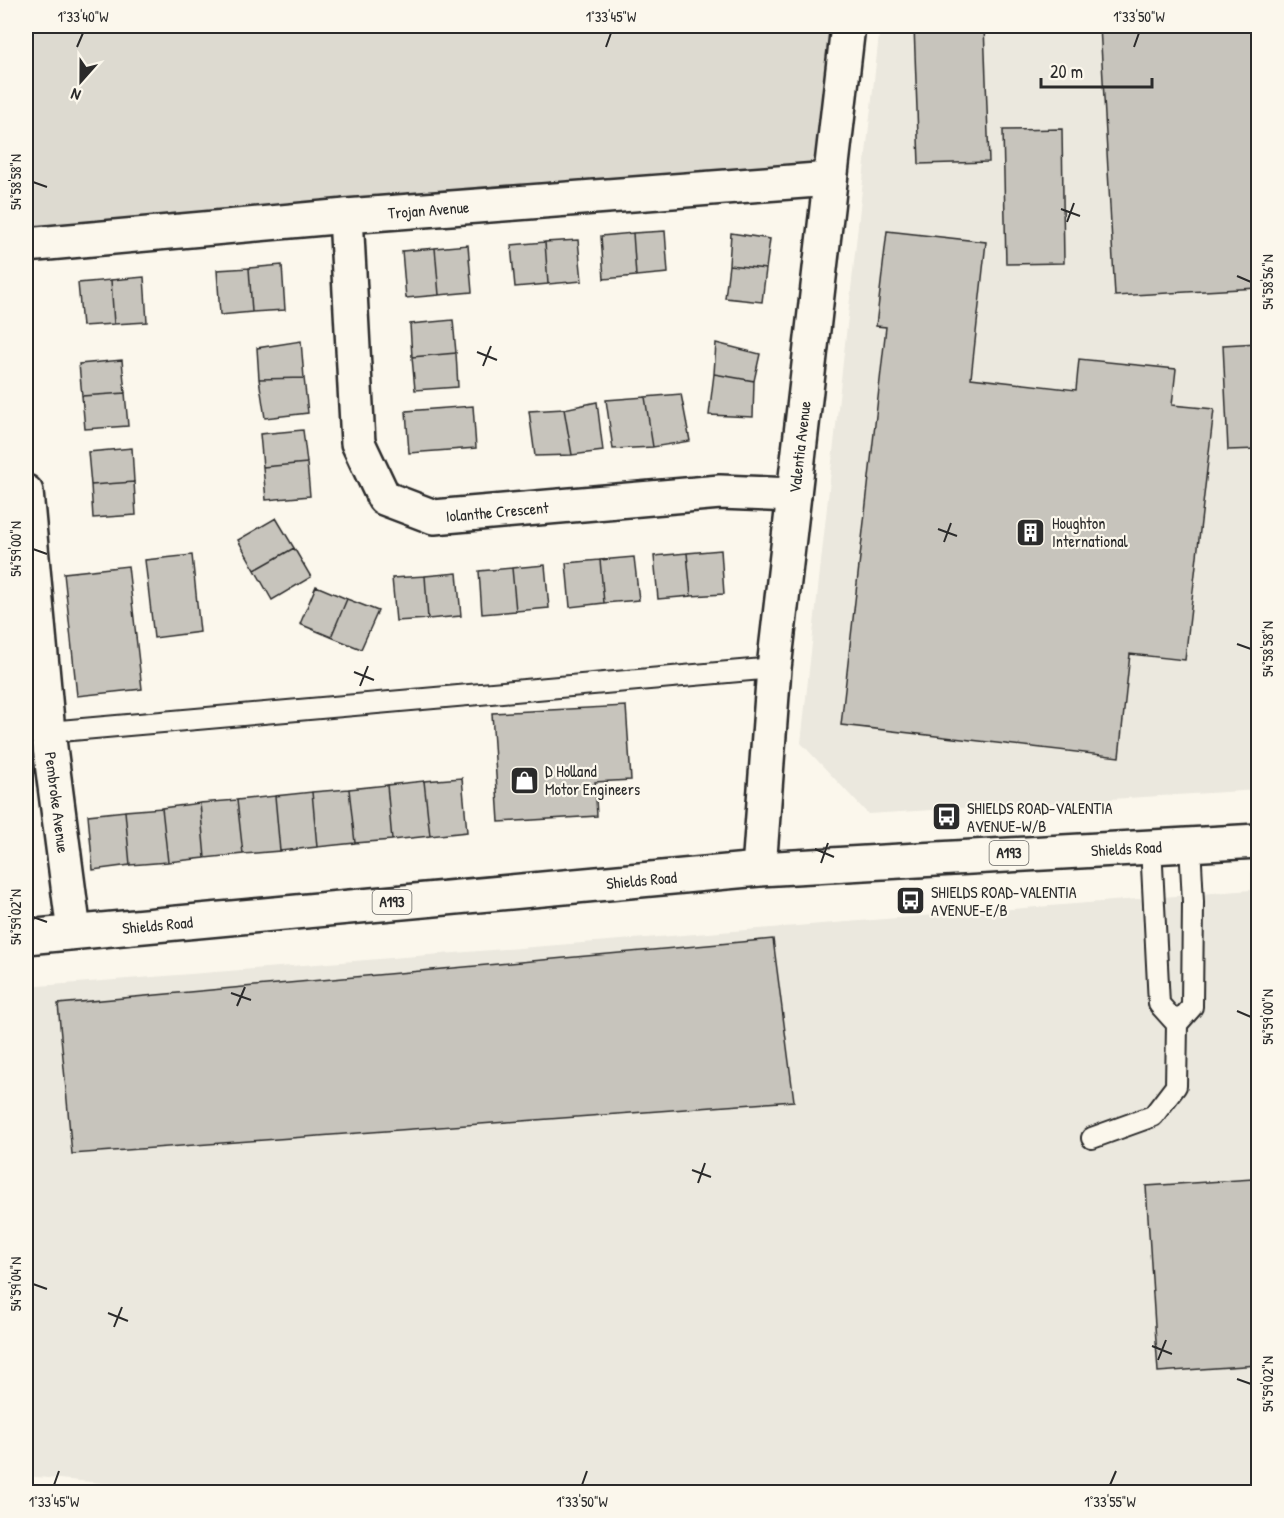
<svg xmlns="http://www.w3.org/2000/svg" width="1284" height="1518" font-family="'Patrick Hand',sans-serif">
  <style>
    .built { fill: #ebe8de }
    .green { fill: #dddad0; stroke: #84827e; stroke-width: 1.5 }
    .building { fill: #c7c4bc; stroke: #2b2b2b; stroke-width: 1.5 }
    .lines { fill: none; stroke-linecap: round; stroke-linejoin: round }
    .service-casing { stroke: #2b2b2b; stroke-width: 24 }
    .minor-casing { stroke: #2b2b2b; stroke-width: 38 }
    .primary-casing { stroke: #2b2b2b; stroke-width: 38 }
    .service { stroke: #fbf7ec; stroke-width: 20 }
    .minor { stroke: #fbf7ec; stroke-width: 33 }
    .primary { stroke: #fbf7ec; stroke-width: 33 }
    .ticks { fill: none; stroke: #2b2b2b; stroke-width: 2 }
    .labels { text-anchor: middle; stroke-width: 4.5; stroke-linejoin: round; paint-order: stroke }
    .shield { fill: #fbf7ec; stroke: #696865; stroke-width: 1.5 }
    .shield-label { font-size: 15px; font-weight: bold; fill: #2b2b2b }
    .street-label { font-size: 16px; fill: #2b2b2b; stroke: #fbf7ec }
    .poi-label { font-size: 16px; fill: #2b2b2b; stroke: #fbf7ec; text-anchor: start }
    .neatline { fill: none; stroke: #2b2b2b; stroke-width: 2 }
    .ticks-label { font-size: 15px; text-anchor: middle; fill: #2b2b2b }
  </style>
  <rect width="100%" height="100%" fill="#fbf7ec"/>
  <filter id="ink" filterUnits="userSpaceOnUse"><feTurbulence type="fractalNoise" baseFrequency=".0167" numOctaves="2"/><feDisplacementMap in="SourceGraphic" scale="12" xChannelSelector="R" yChannelSelector="G"/><feConvolveMatrix kernelMatrix="1 2 1 2 8 2 1 2 1" color-interpolation-filters="sRGB"/></filter>
  <g filter="url(#ink)">
    <!-- built -->
    <path class="built" d="M 880,26 L 1258,26 L 1258,790 L 868,814 L 801,743 Z
      M 1251,872 L 1258,872 L 1258,1492 L 200,1492 L 26,1476 L 26,987 L 1251,890 Z"/>
    <!-- green -->
    <path class="green" d="M 26,26 L 838,26 L 830,165 L 26,231 Z"/>
    <!-- building -->
    <path class="building" d="M 914,26 L 984,26 L 989,162 L 919,164 Z
      M 1100,26 L 1258,26 L 1258,288 L 1115,296 Z
      M 1062,129 L 1064,263 L 1006,264 L 1003,130 Z
      M 665,231 L 668,273 L 636,276 L 633,233 Z
      M 887,231 L 986,242 L 971,378 L 1076,390 L 1079,359 L 1176,369 L 1172,405 L 1214,409 L 1185,660 L 1130,654 L 1119,757 L 841,725 L 886,327 L 876,326 Z
      M 633,233 L 636,276 L 604,279 L 601,236 Z
      M 731,233 L 770,239 L 766,269 L 729,265 Z
      M 578,240 L 582,281 L 548,284 L 545,242 Z
      M 545,242 L 548,284 L 515,287 L 511,245 Z
      M 468,245 L 472,292 L 439,295 L 435,248 Z
      M 435,248 L 439,295 L 406,298 L 402,251 Z
      M 282,265 L 285,310 L 252,312 L 249,268 Z
      M 729,265 L 766,269 L 762,302 L 725,298 Z
      M 249,268 L 252,312 L 220,315 L 217,270 Z
      M 144,277 L 147,322 L 114,324 L 111,280 Z
      M 111,280 L 114,324 L 82,326 L 78,283 Z
      M 453,320 L 456,353 L 412,357 L 410,324 Z
      M 301,341 L 304,378 L 259,379 L 257,348 Z
      M 716,343 L 760,354 L 754,381 L 714,374 Z
      M 1258,343 L 1258,449 L 1228,450 L 1223,345 Z
      M 456,353 L 458,387 L 415,390 L 412,357 Z
      M 122,360 L 125,393 L 82,396 L 79,364 Z
      M 714,374 L 754,381 L 753,417 L 709,415 Z
      M 304,378 L 308,413 L 265,418 L 259,379 Z
      M 125,393 L 128,426 L 85,429 L 82,396 Z
      M 681,394 L 690,441 L 653,447 L 645,397 Z
      M 645,397 L 653,447 L 613,449 L 606,400 Z
      M 597,402 L 603,451 L 572,455 L 564,409 Z
      M 473,406 L 476,448 L 409,453 L 406,411 Z
      M 564,409 L 572,455 L 535,456 L 529,411 Z
      M 303,430 L 307,463 L 263,467 L 260,434 Z
      M 132,448 L 134,482 L 91,485 L 88,452 Z
      M 307,463 L 310,496 L 266,500 L 263,467 Z
      M 134,482 L 136,515 L 93,518 L 91,485 Z
      M 276,518 L 294,548 L 255,570 L 238,540 Z
      M 294,548 L 311,577 L 272,600 L 255,570 Z
      M 721,550 L 724,594 L 691,596 L 687,553 Z
      M 687,553 L 691,596 L 658,599 L 654,556 Z
      M 192,555 L 200,632 L 154,638 L 145,560 Z
      M 634,557 L 639,600 L 604,603 L 600,560 Z
      M 600,560 L 604,603 L 570,607 L 566,563 Z
      M 545,565 L 549,608 L 516,611 L 512,568 Z
      M 128,566 L 142,689 L 77,696 L 64,573 Z
      M 512,568 L 516,611 L 482,614 L 479,571 Z
      M 457,573 L 461,616 L 428,619 L 425,576 Z
      M 425,576 L 428,619 L 396,621 L 392,578 Z
      M 316,586 L 347,599 L 331,637 L 300,624 Z
      M 347,599 L 378,611 L 361,649 L 331,637 Z
      M 626,706 L 631,780 L 595,782 L 597,816 L 499,822 L 492,713 Z
      M 462,778 L 467,832 L 430,836 L 424,781 Z
      M 424,781 L 430,836 L 392,840 L 387,785 Z
      M 387,785 L 392,840 L 355,843 L 349,789 Z
      M 349,789 L 355,843 L 317,847 L 312,792 Z
      M 312,792 L 317,847 L 280,851 L 275,796 Z
      M 275,796 L 280,851 L 243,854 L 237,800 Z
      M 237,800 L 243,854 L 205,858 L 200,803 Z
      M 200,803 L 205,858 L 168,862 L 162,808 Z
      M 162,808 L 168,862 L 130,865 L 125,811 Z
      M 125,811 L 130,865 L 93,870 L 88,815 Z
      M 773,939 L 794,1101 L 72,1154 L 58,1004 Z
      M 1253,1179 L 1258,1267 L 1258,1365 L 1158,1372 L 1146,1186 Z"/>
    <g class="lines">
      <defs>
        <path id="service" d="M 26,734 L 774,668
          M 1151,846 L 1159,1004 L 1177,1024
          M 1092,1138 L 1153,1116 L 1176,1086 L 1177,1024 L 1192,1007 L 1193,902 L 1190,844"/>
        <g id="minor">
          <path id="s1" d="M 346,216 L 358,443 L 384,498 L 434,517 L 720,492 L 794,495"/>
          <path id="s2" d="M 26,245 L 346,216 L 830,179"/>
          <path id="s3" d="M 26,492 L 48,732 L 74,932"/>
          <path id="s4" d="M 759,869 L 774,668 L 848,26"/>
        </g>
        <g id="primary">
          <path id="s5" d="M 26,937 L 759,869 L 1258,841"/>
        </g>
      </defs>
      <!-- service casing -->
      <use href="#service" class="service-casing"/>
      <!-- minor casing -->
      <use href="#minor" class="minor-casing"/>
      <!-- primary casing -->
      <use href="#primary" class="primary-casing"/>
      <!-- service -->
      <use href="#service" class="service"/>
      <!-- minor -->
      <use href="#minor" class="minor"/>
      <!-- primary -->
      <use href="#primary" class="primary"/>
    </g>
  </g>
  <!-- ticks -->
  <path class="ticks" d="M 77,47 L 83,33M 606,47 L 611,33M 1134,47 L 1139,33M 33,182 L 47,187M 1061,209 L 1080,216M 1067,222 L 1074,203M 1237,276 L 1251,282M 477,352 L 497,360M 483,366 L 491,346M 938,529 L 957,536M 944,542 L 951,523M 33,549 L 47,554M 1237,644 L 1251,649M 354,672 L 374,680M 360,686 L 368,666M 815,849 L 834,857M 821,863 L 828,843M 33,917 L 47,922M 231,993 L 251,1000M 237,1006 L 245,987M 1237,1011 L 1251,1017M 692,1170 L 711,1177M 698,1183 L 705,1163M 33,1284 L 47,1289M 108,1313 L 128,1321M 114,1327 L 122,1307M 1152,1346 L 1172,1354M 1158,1360 L 1166,1340M 1237,1379 L 1251,1384M 54,1485 L 59,1471M 582,1485 L 587,1471M 1110,1485 L 1116,1471"/>
  <!-- icons -->
  <defs>
    <symbol id="building-square" viewBox="-11 -11 22 22"><rect x="-9" y="-9" width="18" height="18" rx="4" fill="#2b2b2b" stroke="#fbf7ec"/><path d="M-4-6H4V6H1V3H-1V6H-4ZM-2.5-4.3h1.7v1.8h-1.7ZM.8-4.3h1.7v1.8H.8ZM-2.5-1h1.7V.8h-1.7ZM.8-1h1.7V.8H.8Z" fill="#fff"/></symbol>
    <symbol id="shop-square" viewBox="-11 -11 22 22"><rect x="-9" y="-9" width="18" height="18" rx="4" fill="#2b2b2b" stroke="#fbf7ec"/><path d="M-5-2.5h2.3a2.7 3.5 0 0 1 5.4 0H5L5.5 6h-11ZM-1.5-2.5h3a1.5 2.3 0 0 0-3 0Z" fill="#fff"/></symbol>
    <symbol id="bus-square" viewBox="-11 -11 22 22"><rect x="-9" y="-9" width="18" height="18" rx="4" fill="#2b2b2b" stroke="#fbf7ec"/><path d="M-5-6H5V4H4V6H2V4H-2V6H-4V4H-5ZM-3.5-4V0h7V-4ZM-3.5 1.2v1.5H-2V1.2ZM2 1.2v1.5H3.5V1.2Z" fill="#fff"/></symbol>
  </defs>
  <g fill-rule="evenodd">
    <use href="#building-square" x="1014" y="516" width="33" height="33"/>
    <use href="#shop-square" x="508" y="764" width="33" height="33"/>
    <use href="#bus-square" x="930" y="800" width="33" height="33"/>
    <use href="#bus-square" x="894" y="884" width="33" height="33"/>
  </g>
  <g class="labels">
    <!-- shield labels -->
    <g class="shield">
      <rect x="989.5" y="841" width="39" height="24" rx="4.5"/>
      <rect x="372.5" y="890" width="39" height="24" rx="4.5"/>
    </g>
    <g class="shield-label">
      <text x="1009" y="858">A193</text>
      <text x="392" y="907">A193</text>
    </g>
    <!-- street labels -->
    <g class="street-label">
      <text dy="6" stroke="none"><textPath href="#s2" startOffset="404">Trojan Avenue</textPath></text>
      <text dy="6" stroke="none"><textPath href="#s4" startOffset="424">Valentia Avenue</textPath></text>
      <text dy="6" stroke="none"><textPath href="#s1" startOffset="405">Iolanthe Crescent</textPath></text>
      <text dy="6" stroke="none"><textPath href="#s3" startOffset="312">Pembroke Avenue</textPath></text>
      <text dy="6" stroke="none"><textPath href="#s5" startOffset="1104">Shields Road</textPath></text>
      <text dy="6" stroke="none"><textPath href="#s5" startOffset="618">Shields Road</textPath></text>
      <text dy="6" stroke="none"><textPath href="#s5" startOffset="132">Shields Road</textPath></text>
    </g>
    <!-- poi labels -->
    <g class="poi-label">
      <text x="1052" y="529">Houghton<tspan x="1052" dy="18">International</tspan></text>
      <text x="545" y="777">D Holland<tspan x="545" dy="18">Motor Engineers</tspan></text>
      <text x="967" y="814">SHIELDS ROAD-VALENTIA<tspan x="967" dy="18">AVENUE-W/B</tspan></text>
      <text x="931" y="898">SHIELDS ROAD-VALENTIA<tspan x="931" dy="18">AVENUE-E/B</tspan></text>
    </g>
  </g>
  <!-- margin -->
  <rect width="1284" height="1518" fill="none" stroke="#fbf7ec" stroke-width="66"/>
  <!-- north arrow -->
  <g transform="translate(81 81) rotate(201)" stroke="#fbf7ec" stroke-width="4.5" paint-order="stroke">
  <path d="M0-4.5L10 22L0 15L-10 22Z" fill="#2b2b2b"/>
  <text y="-9" font-size="16" font-weight="bold" text-anchor="middle" fill="#2b2b2b">N</text>
  </g>
  <!-- scale -->
  <path d="M1041 78v9h111v-9" fill="none" stroke="#2b2b2b" stroke-width="3"/>
  <text x="1050" y="78" font-size="18" fill="#2b2b2b" stroke="#fbf7ec" stroke-width="4.5" paint-order="stroke">20 m</text>
  <rect x="33" y="33" width="1218" height="1452" class="neatline"/>
  <g class="ticks-label">
    <text x="83" y="22">1°33'40"W</text>
    <text x="611" y="22">1°33'45"W</text>
    <text x="1139" y="22">1°33'50"W</text>
    <text transform="translate(16 182) rotate(-90)" y="5">54°58'58"N</text>
    <text transform="translate(1268 282) rotate(-90)" y="5">54°58'56"N</text>
    <text transform="translate(16 549) rotate(-90)" y="5">54°59'00"N</text>
    <text transform="translate(1268 649) rotate(-90)" y="5">54°58'58"N</text>
    <text transform="translate(16 917) rotate(-90)" y="5">54°59'02"N</text>
    <text transform="translate(1268 1017) rotate(-90)" y="5">54°59'00"N</text>
    <text transform="translate(16 1284) rotate(-90)" y="5">54°59'04"N</text>
    <text transform="translate(1268 1384) rotate(-90)" y="5">54°59'02"N</text>
    <text x="54" y="1507">1°33'45"W</text>
    <text x="582" y="1507">1°33'50"W</text>
    <text x="1110" y="1507">1°33'55"W</text>
  </g>
</svg>
